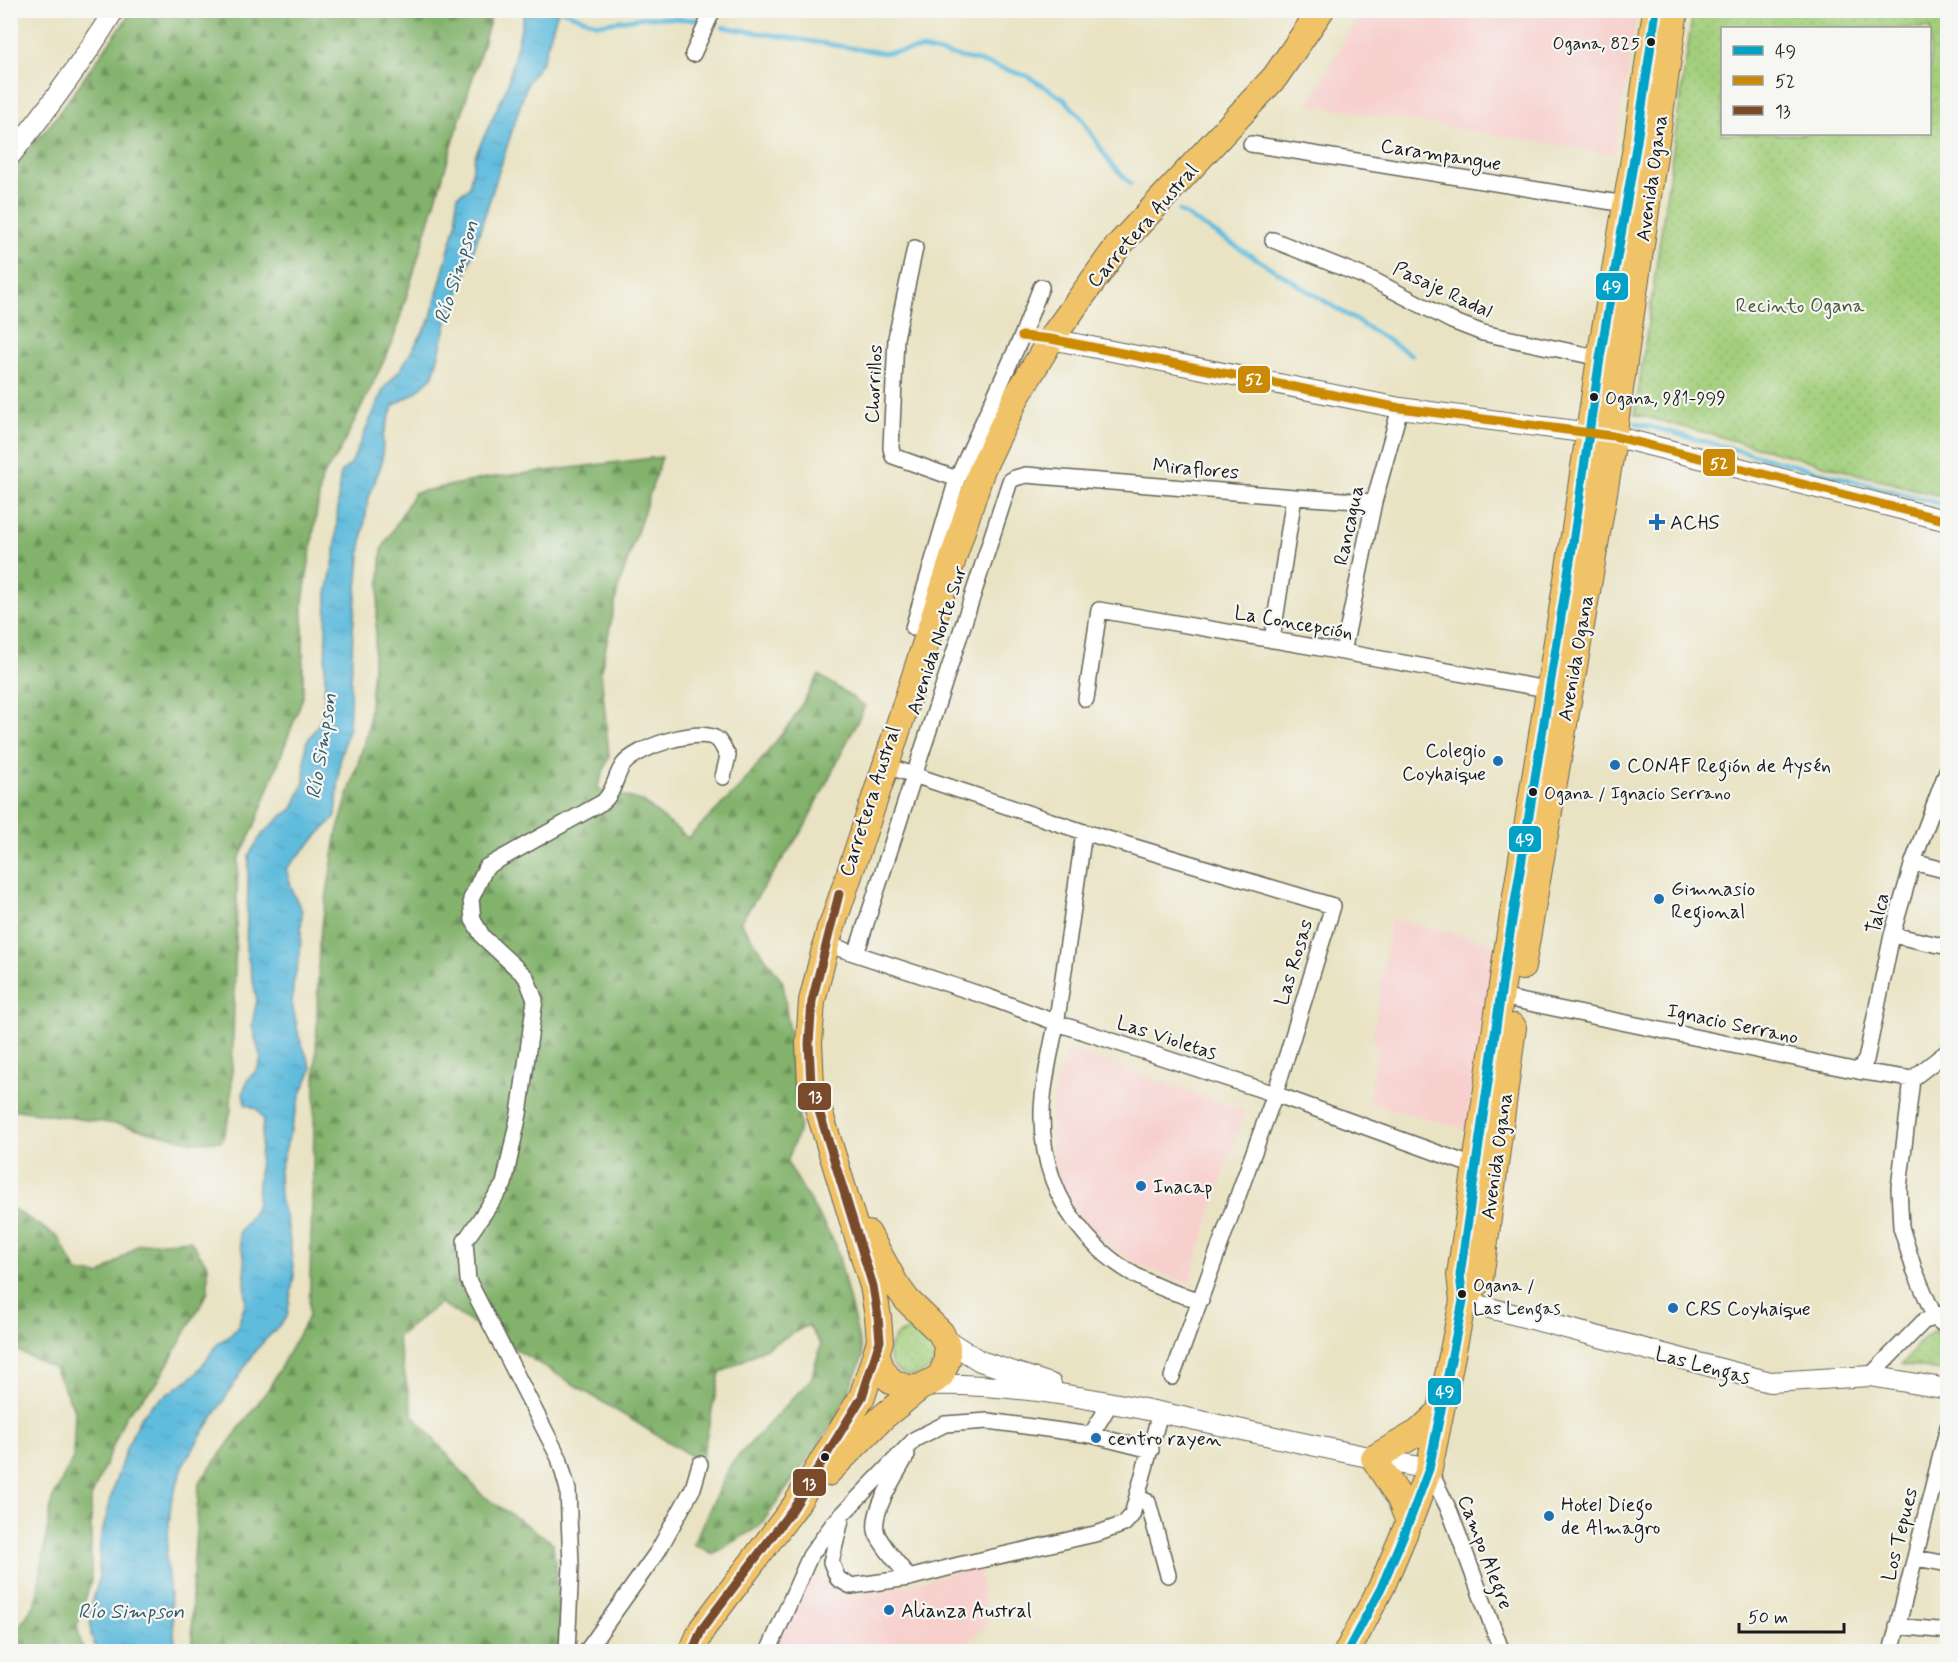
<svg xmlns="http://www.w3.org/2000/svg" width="1958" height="1662" font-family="Mynerve,sans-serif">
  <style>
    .built { fill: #f7d0ce }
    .grass { fill: url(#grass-dots); stroke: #60764c; stroke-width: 1.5; fill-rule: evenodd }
    .forest { fill: url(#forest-firs); stroke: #4f6744; stroke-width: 1.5 }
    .water { fill: url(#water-ripples); stroke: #3e6c7c; stroke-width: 1.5 }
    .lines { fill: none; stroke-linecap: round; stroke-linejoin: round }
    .stream { stroke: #60bcdd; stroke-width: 4.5 }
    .minor-casing { stroke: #646256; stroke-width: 18 }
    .tertiary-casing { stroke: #646256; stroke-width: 22 }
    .primary-casing { stroke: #646256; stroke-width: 28 }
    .trunk-casing { stroke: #646256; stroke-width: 28 }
    .minor { stroke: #fff; stroke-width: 15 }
    .tertiary { stroke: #fff; stroke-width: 20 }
    .primary { stroke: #f1c369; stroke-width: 26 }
    .trunk { stroke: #f1c369; stroke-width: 26 }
    .bus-1-casing { stroke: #f6f6f2; stroke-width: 14 }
    .bus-2-casing { stroke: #f6f6f2; stroke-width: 14 }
    .bus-3-casing { stroke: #f6f6f2; stroke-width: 14 }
    .bus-1 { stroke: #01a2c5; stroke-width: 9 }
    .bus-2 { stroke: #cb8a06; stroke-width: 9 }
    .bus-3 { stroke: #7a4b2a; stroke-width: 9 }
    .bus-dot { fill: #1c1c1c; stroke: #f6f6f2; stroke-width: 2 }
    .poi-dot { fill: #1f6fb2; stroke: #f6f6f2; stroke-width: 2 }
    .labels { text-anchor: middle; stroke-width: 4.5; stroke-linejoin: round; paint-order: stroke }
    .bus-label { font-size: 18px; fill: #1c1c1c; stroke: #f6f6f2; text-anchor: start }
    .street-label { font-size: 20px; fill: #1c1c1c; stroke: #f6f6f2 }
    .park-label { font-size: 20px; fill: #4b5b3e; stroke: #f6f6f2 }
    .poi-label { font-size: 20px; fill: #1c1c1c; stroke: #f6f6f2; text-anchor: start }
    .water-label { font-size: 21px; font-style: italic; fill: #375c69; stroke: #f6f6f2 }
    .line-badge { stroke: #f6f6f2; stroke-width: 2 }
    .badge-label { font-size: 16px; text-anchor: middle; font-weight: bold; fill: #fff }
  </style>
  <defs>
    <pattern id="grass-dots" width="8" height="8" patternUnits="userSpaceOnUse" patternTransform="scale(1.5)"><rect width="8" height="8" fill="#a3cf7c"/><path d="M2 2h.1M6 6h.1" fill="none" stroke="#8cb16b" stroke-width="1.8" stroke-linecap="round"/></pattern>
    <pattern id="forest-firs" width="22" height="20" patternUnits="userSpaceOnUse" patternTransform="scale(1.5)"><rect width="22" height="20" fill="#82b26c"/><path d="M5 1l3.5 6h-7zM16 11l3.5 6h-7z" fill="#6a9058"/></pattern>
    <pattern id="water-ripples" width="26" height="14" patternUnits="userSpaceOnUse" patternTransform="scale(1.5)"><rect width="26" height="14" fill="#60bcdd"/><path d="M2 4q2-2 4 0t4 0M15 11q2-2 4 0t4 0" fill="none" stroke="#53a1bd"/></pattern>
  </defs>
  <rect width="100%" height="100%" fill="#f6f6f2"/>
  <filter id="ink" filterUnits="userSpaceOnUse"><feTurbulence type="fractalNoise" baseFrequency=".0167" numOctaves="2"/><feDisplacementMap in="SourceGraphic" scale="12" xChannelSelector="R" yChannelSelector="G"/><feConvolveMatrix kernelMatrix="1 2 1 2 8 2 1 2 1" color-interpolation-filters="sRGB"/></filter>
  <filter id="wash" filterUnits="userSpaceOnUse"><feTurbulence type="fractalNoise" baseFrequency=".008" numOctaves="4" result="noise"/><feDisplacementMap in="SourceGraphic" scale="24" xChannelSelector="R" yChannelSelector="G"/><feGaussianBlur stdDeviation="1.35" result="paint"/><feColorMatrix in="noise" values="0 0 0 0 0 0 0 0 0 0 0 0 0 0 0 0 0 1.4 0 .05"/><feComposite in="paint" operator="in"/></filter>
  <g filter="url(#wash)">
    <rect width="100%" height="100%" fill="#e9e3c3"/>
    <!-- built -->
    <path class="built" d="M 1361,11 L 1638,11 L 1614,154 L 1308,104 Z
      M 1391,919 L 1495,943 L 1466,1129 L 1368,1103 L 1378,1044 L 1372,1043 Z
      M 1069,1050 L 1244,1111 L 1189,1284 L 1136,1264 L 1099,1238 L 1070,1208 L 1053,1163 L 1051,1116 L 1059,1075 Z
      M 979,1567 L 988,1623 L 960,1651 L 775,1652 L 806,1573 L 841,1586 L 856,1597 Z"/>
    <!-- grass -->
    <path class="grass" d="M 1693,11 L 1947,11 L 1947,498 L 1635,414 ZM 1930,28 L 1930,134 L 1722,134 L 1722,28 Z
      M 1939,1327 L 1947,1333 L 1947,1372 L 1902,1364 L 1922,1340 Z
      M889 1353a23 23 0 1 1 46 0a23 23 0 1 1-46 0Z"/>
    <!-- forest -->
    <path class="forest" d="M 132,11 L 493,11 L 392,344 L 339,453 L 322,477 L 303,602 L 303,697 L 255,825 L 238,861 L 231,1111 L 222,1141 L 192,1142 L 122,1125 L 11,1109 L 10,171 L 54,120 Z
      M 662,457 L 618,589 L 601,670 L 609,757 L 597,789 L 642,801 L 688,838 L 740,787 L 792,721 L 819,675 L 865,706 L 805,826 L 740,922 L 783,982 L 800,1127 L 787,1162 L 836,1245 L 863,1357 L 835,1421 L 760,1526 L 713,1554 L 693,1544 L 731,1464 L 811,1379 L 821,1345 L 808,1325 L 720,1373 L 701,1462 L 440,1303 L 397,1337 L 413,1415 L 481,1494 L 553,1543 L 559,1602 L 561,1651 L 192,1652 L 192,1591 L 199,1483 L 269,1388 L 309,1315 L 319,943 L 337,832 L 368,730 L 382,549 L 414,493 L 487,478 Z
      M 10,1207 L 58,1237 L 77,1272 L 100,1275 L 139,1244 L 190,1240 L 208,1266 L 208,1292 L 157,1383 L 126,1415 L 91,1498 L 91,1581 L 77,1626 L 83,1651 L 11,1651 L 11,1635 L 13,1635 L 36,1603 L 52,1500 L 73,1458 L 75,1411 L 54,1368 L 11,1348 Z"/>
    <!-- water -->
    <path class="water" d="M 525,11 L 558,11 L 542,62 L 528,81 L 463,283 L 448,319 L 433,376 L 415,393 L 393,406 L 383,436 L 382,462 L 368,500 L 361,547 L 353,629 L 349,726 L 340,759 L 336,816 L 286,869 L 293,893 L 302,911 L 300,954 L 293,985 L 292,1003 L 299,1037 L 312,1069 L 301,1094 L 279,1172 L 280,1198 L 288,1227 L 294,1275 L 287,1317 L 255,1351 L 185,1461 L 171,1502 L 166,1559 L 176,1651 L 97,1651 L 91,1635 L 90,1609 L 99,1580 L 100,1541 L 114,1486 L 126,1449 L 140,1418 L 153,1404 L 196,1374 L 219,1342 L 230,1336 L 238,1326 L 246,1300 L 244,1256 L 240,1244 L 239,1232 L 256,1209 L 263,1120 L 257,1109 L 245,1104 L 243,1092 L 248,1079 L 257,1070 L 261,1059 L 252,1025 L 257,1000 L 246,949 L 249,855 L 263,833 L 282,816 L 293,809 L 304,782 L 306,743 L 320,722 L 324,710 L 327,593 L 335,555 L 339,485 L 341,472 L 351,464 L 384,388 L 401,369 L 430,320 L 457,220 L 456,207 L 458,195 L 469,188 L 475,156 L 507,87 Z"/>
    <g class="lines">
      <!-- stream -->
      <path class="stream" d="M 560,10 L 598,24 L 646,17 L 701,20
        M 723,27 L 883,53 L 923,49 L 978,61 L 1027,76 L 1064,99 L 1080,116 L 1110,163 L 1131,184
        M 1179,211 L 1412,355
        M 1636,423 L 1948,506"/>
    </g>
  </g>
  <g filter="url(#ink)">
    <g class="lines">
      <defs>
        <path id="minor" d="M 693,54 L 713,10
          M 1251,144 L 1625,204
          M 1273,240 L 1373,280 L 1452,321 L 1483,333 L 1600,358
          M 915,248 L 896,338 L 891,448 L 893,456 L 957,479
          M 913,628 L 957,479 L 1022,336 L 1041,287
          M 1272,640 L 1294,497
          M 1343,652 L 1374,502 L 1400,408
          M 1086,699 L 1099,610 L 1343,652 L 1557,691
          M 881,764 L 1084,832 L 1333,906 L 1275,1094 L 1172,1377
          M 1084,832 C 1075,892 1067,952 1058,1012 C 1053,1045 1043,1078 1042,1111 C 1040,1210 1108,1280 1201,1300
          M 1913,862 L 1948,871
          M 1892,935 L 1948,947
          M 826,944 L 991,998 L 1057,1023 L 1275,1094 L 1482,1169
          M 856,954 L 1010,481 L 1015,478 L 1026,475 L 1294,497 L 1374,502
          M 1501,997 L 1858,1071 L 1912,1079 L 1948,1051
          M 1858,1071 L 1866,1060 L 1892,935 L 1913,862 L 1948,768
          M 1912,1079 L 1899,1188 L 1901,1227 L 1914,1269 L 1935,1318 L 1948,1328
          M 1870,1376 L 1924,1321 L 1935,1318 L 1948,1311
          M 1091,1435 L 1111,1402
          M 907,1455 C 897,1474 867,1516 878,1536 C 886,1551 899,1564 909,1578
          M 1429,1469 L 1450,1512 L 1502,1652
          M 1137,1497 L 1148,1502 L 1168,1575
          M 841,1520 L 831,1562 L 838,1579 L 851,1586 L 909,1578 L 959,1565 L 1099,1533 L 1124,1524 L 1132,1515 L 1160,1413
          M 1916,1558 L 1948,1564
          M 1897,1626 L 1948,1631
          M 567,1652 L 571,1565 L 568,1490 L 559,1458 L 468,1280 L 465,1241 L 504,1184 L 519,1114 L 535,1000 L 526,977 L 483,937 L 473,920 L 471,899 L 486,867 L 603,802 C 615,791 614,778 623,765 C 635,748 701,725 718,740 C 722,744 725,752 728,756 L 723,777
          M 586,1652 L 658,1551 L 693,1488 L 700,1464
          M 768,1652 L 810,1556 L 833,1524 L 915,1439 L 945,1424 L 988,1421 L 1091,1435 L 1151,1450
          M 1891,1652 L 1948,1427"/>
        <path id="tertiary" d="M 10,156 C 48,109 83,62 114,10
          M 1051,339 L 1400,408 L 1613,436 L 1948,521
          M 1463,1301 L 1770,1382 L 1870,1376 L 1948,1389
          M 945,1339 L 980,1361 L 1051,1384
          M 929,1385 C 1017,1383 1102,1400 1187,1418 C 1267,1435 1348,1454 1429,1469"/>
        <path id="primary" d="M 1522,967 L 1610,458 L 1675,10
          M 1463,1301 L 1480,1279 L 1513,1027
          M 1409,1522 L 1400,1499 L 1374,1458 L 1419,1432 L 1440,1412
          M 1347,1652 L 1381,1588 L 1409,1522 L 1429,1469 L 1463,1301 L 1460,1275 L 1506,958 L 1574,536 L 1600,358 L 1637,141 L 1656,10"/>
        <path id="trunk" d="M 826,944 L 886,765 L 982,469 L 1017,396 L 1051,339 L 1118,246 L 1275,77 L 1321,10
          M 877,1351 C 879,1376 895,1389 919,1388
          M 827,1473 L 884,1416 L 919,1388 L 935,1380 L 941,1375 L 947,1361 L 947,1346 L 941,1333 L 907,1300 L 896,1285 L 868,1234
          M 692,1652 L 702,1629 L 795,1506 L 862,1397 L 880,1341 L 878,1317 L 873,1286 L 811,1085 L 809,1043 L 812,1001 L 830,929"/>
      </defs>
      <!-- minor casing -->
      <use href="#minor" class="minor-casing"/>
      <!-- tertiary casing -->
      <use href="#tertiary" class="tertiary-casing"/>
      <!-- primary casing -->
      <use href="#primary" class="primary-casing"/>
      <!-- trunk casing -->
      <use href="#trunk" class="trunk-casing"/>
      <!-- minor -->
      <use href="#minor" class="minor"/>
      <!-- tertiary -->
      <use href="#tertiary" class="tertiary"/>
      <!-- primary -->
      <use href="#primary" class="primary"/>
      <!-- trunk -->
      <use href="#trunk" class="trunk"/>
      <defs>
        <path id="bus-1" d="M 1347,1652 L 1381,1588 L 1409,1522 L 1429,1469 L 1463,1301 L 1460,1275 L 1506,958 L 1574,536 L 1600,358 L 1637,141 L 1656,10"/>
        <path id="bus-2" d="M 1022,336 L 1051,339 L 1400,408 L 1613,436 L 1948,521"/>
        <path id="bus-3" d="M 692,1652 L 702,1629 L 795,1506 L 862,1397 L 880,1341 L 878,1317 L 873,1286 L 811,1085 L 809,1043 L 812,1001 L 839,894"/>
      </defs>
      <!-- bus-1 casing -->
      <use href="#bus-1" class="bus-1-casing"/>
      <!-- bus-2 casing -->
      <use href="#bus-2" class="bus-2-casing"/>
      <!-- bus-3 casing -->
      <use href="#bus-3" class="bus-3-casing"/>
      <!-- bus-1 -->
      <use href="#bus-1" class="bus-1"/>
      <!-- bus-2 -->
      <use href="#bus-2" class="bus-2"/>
      <!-- bus-3 -->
      <use href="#bus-3" class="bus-3"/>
    </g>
  </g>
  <!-- markers -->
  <g class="bus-dot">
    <circle cx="1651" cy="42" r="5"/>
    <circle cx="1594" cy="397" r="5"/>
    <circle cx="1533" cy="792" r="5"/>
    <circle cx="1462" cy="1294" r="5"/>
    <circle cx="825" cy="1457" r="5"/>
  </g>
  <g class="poi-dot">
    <path d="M1654 513h6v6h6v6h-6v6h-6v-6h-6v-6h6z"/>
    <circle cx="1498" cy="761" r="6"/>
    <circle cx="1615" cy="765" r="6"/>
    <circle cx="1659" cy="899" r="6"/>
    <circle cx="1141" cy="1186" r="6"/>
    <circle cx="1673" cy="1308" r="6"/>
    <circle cx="1096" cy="1438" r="6"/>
    <circle cx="1549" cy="1516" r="6"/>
    <circle cx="889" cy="1610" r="6"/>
  </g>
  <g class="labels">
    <!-- bus labels -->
    <g class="bus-label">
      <text x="1640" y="49" text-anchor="end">Ogana, 825</text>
      <text x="1605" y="404">Ogana, 981-999</text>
      <text x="1544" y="799">Ogana / Ignacio Serrano</text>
      <text x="1473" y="1291">Ogana /<tspan x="1473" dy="23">Las Lengas</tspan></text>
    </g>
    <!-- street labels -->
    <g class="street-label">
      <text transform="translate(1441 154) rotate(9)" y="7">Carampangue</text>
      <text transform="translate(1651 178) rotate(-82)" y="7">Avenida Ogana</text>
      <text transform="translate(1142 225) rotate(-49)" y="7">Carretera Austral</text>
      <text transform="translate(1443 289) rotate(25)" y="7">Pasaje Radal</text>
      <text transform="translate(873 384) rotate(-87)" y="7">Chorrillos</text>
      <text transform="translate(1196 468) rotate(5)" y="7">Miraflores</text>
      <text transform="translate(1348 525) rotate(-78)" y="7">Rancagua</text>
      <text transform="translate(1294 622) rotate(10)" y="7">La Concepción</text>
      <text transform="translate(936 640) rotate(-72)" y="7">Avenida Norte Sur</text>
      <text transform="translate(1575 658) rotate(-80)" y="7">Avenida Ogana</text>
      <text transform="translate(869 801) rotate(-72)" y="7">Carretera Austral</text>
      <text transform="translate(1877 913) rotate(-75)" y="7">Talca</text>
      <text transform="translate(1293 962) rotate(-73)" y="7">Las Rosas</text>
      <text transform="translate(1733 1023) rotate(12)" y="7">Ignacio Serrano</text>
      <text transform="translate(1167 1037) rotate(18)" y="7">Las Violetas</text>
      <text transform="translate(1496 1156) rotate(-82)" y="7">Avenida Ogana</text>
      <text transform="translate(1703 1365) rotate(15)" y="7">Las Lengas</text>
      <text transform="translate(1899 1534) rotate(-76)" y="7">Los Tepues</text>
      <text transform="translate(1486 1552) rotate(69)" y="7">Campo Alegre</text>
    </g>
    <!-- park labels -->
    <g class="park-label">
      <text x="1800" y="312">Recinto Ogana</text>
    </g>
    <!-- poi labels -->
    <g class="poi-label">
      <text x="1670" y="529">ACHS</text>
      <text x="1486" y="757" text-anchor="end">Colegio<tspan x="1486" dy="23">Coyhaique</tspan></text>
      <text x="1627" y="772">CONAF Región de Aysén</text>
      <text x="1671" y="895">Gimnasio<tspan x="1671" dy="23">Regional</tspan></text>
      <text x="1153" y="1193">Inacap</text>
      <text x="1685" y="1315">CRS Coyhaique</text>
      <text x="1108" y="1445">centro rayen</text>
      <text x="1561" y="1511">Hotel Diego<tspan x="1561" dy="23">de Almagro</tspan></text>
      <text x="901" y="1617">Alianza Austral</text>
    </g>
    <!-- water labels -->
    <g class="water-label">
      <text transform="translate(456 272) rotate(-73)" y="7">Río Simpson</text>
      <text transform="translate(321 746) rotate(-81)" y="7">Río Simpson</text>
      <text x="131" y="1618">Río Simpson</text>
    </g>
  </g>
  <g class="line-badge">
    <rect x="1595" y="272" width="34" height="29" rx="6" fill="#01a2c5"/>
    <rect x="1237" y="365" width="34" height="29" rx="6" fill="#cb8a06"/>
    <rect x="1702" y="448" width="34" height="29" rx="6" fill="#cb8a06"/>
    <rect x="1508" y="825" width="34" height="28" rx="6" fill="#01a2c5"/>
    <rect x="797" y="1082" width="35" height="29" rx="6" fill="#7a4b2a"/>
    <rect x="1427" y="1377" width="35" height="29" rx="6" fill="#01a2c5"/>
    <rect x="792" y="1468" width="35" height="29" rx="6" fill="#7a4b2a"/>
  </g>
  <g class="badge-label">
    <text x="1612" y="292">49</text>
    <text x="1254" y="385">52</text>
    <text x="1719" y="469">52</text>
    <text x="1525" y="845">49</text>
    <text x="815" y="1102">13</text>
    <text x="1445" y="1397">49</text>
    <text x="809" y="1489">13</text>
  </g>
  <!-- margin -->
  <rect width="1958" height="1662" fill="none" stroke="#f6f6f2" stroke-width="36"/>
  <!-- legend -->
  <rect x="1721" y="27" width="210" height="108" fill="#f6f6f2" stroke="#9f9f9c" stroke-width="1.5"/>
  <rect x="1733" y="46" width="30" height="9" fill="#01a2c5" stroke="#9f9f9c" stroke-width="1.5"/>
  <text x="1775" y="57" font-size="18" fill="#1c1c1c">49</text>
  <rect x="1733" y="76" width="30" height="9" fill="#cb8a06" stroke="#9f9f9c" stroke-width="1.5"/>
  <text x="1775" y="87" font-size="18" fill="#1c1c1c">52</text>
  <rect x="1733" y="106" width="30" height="9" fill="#7a4b2a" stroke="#9f9f9c" stroke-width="1.5"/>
  <text x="1775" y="117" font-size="18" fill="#1c1c1c">13</text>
  <!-- scale -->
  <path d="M1739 1623v9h105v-9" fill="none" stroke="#1c1c1c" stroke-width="3"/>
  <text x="1748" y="1623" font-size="18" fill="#1c1c1c" stroke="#f6f6f2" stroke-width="4.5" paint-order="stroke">50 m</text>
</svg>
